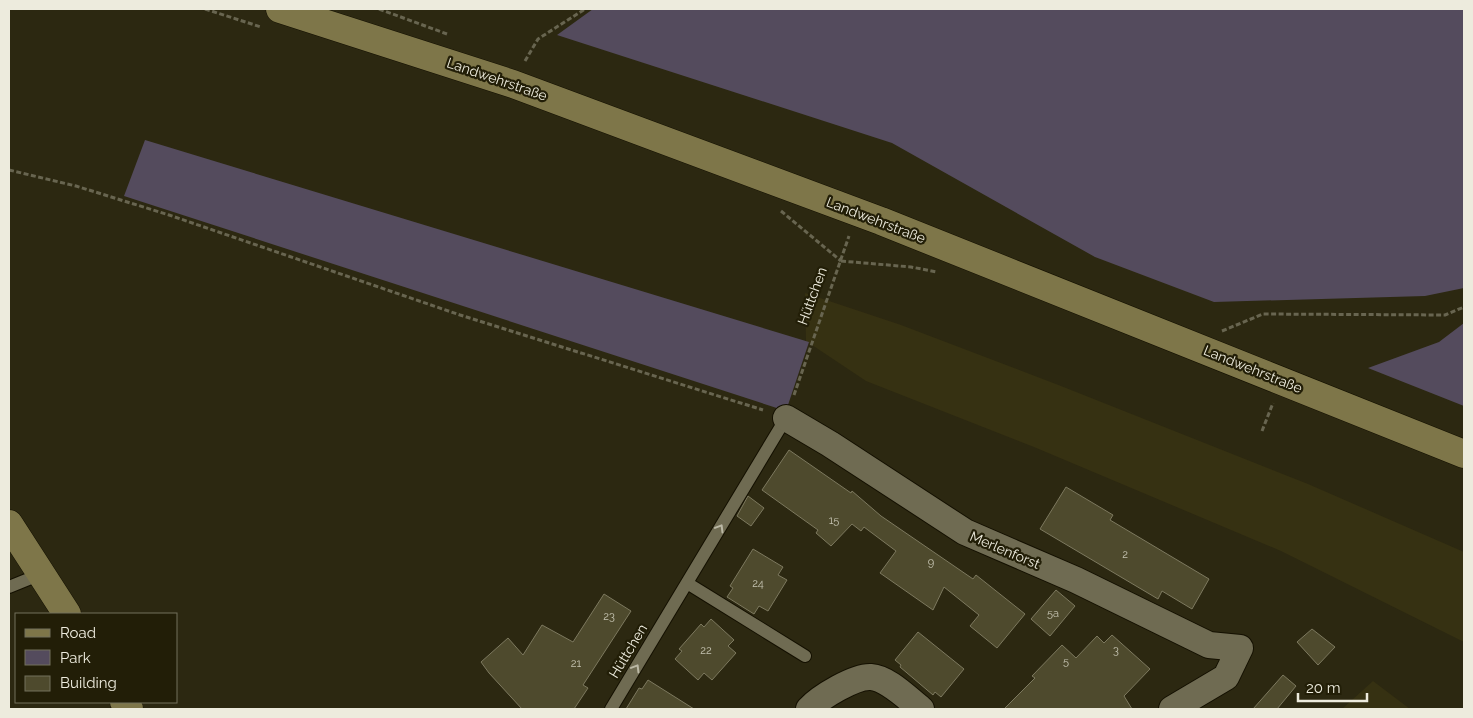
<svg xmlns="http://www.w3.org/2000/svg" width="1473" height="718" font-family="Raleway,sans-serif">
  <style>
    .built { fill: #363112 }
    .green { fill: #544b5d }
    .building { fill: #4e4a2d; stroke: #7d795f }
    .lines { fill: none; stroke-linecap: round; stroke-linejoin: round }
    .lane-casing { stroke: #141000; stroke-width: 14 }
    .street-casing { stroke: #141000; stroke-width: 28 }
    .secondary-casing { stroke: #141000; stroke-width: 29 }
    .path { stroke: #686550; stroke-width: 3; stroke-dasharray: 5 2.5; stroke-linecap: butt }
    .lane { stroke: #6f6b52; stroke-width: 12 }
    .street { stroke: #6f6b52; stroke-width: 26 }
    .secondary { stroke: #7e7649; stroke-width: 28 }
    .oneway { stroke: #bbb8a5 }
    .labels { text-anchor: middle; stroke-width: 4.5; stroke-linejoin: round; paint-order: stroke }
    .number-label { font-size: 11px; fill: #c5c3b1 }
    .street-label { font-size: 14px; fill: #edebdd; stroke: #221e07 }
  </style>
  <rect width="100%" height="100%" fill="#2c2811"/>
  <!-- built -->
  <path class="built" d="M 805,293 L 901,325 L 1061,386 L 1308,484 L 1464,552 L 1464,642 L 1281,551 L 1034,447 L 866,381 L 806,341 Z
    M 1373,681 L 1410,709 L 1342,709 Z"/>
  <!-- green -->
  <path class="green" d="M 593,9 L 1464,9 L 1464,288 L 1425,296 L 1214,302 L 1095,257 L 892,143 L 557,35 Z
    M 145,140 L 809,342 L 786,411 L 124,196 Z
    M 1464,323 L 1464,406 L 1368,368 L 1439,342 Z"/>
  <!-- building -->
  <path class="building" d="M 789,450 L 851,493 L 852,491 L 881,516 L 973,579 L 976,575 L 1025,614 L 997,648 L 970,626 L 979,615 L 944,587 L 933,610 L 880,573 L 896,551 L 864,527 L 861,531 L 852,524 L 831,546 L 816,533 L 818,530 L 762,490 Z
    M 1066,487 L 1113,515 L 1110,520 L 1209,579 L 1192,609 L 1162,591 L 1158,599 L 1040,529 Z
    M 748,496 L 764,508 L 751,526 L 737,516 Z
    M 753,549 L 783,567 L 778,575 L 787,580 L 768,611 L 759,606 L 754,614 L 727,597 L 733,588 L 730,586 Z
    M 1056,590 L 1075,606 L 1050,636 L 1031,619 Z
    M 604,594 L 631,611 L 583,685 L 588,688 L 574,709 L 522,709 L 489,673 L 481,662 L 508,638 L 523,655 L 542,625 L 573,642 Z
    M 711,619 L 734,640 L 728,646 L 736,653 L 712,680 L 704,673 L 698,680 L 675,659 L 682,651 L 679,649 L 701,624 L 704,627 Z
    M 1312,629 L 1335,647 L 1318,665 L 1297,642 Z
    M 918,632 L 964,669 L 941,697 L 935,692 L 933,695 L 900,667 L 901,665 L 895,660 Z
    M 1112,635 L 1150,669 L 1124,696 L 1132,709 L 1004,709 L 1035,678 L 1032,676 L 1062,645 L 1076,658 L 1097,636 L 1104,643 Z
    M 1283,675 L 1296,686 L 1277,709 L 1253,709 Z
    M 648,680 L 694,709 L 626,709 L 639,688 L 642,689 Z"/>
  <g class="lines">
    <defs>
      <path id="lane" d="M 687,583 L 805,656
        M 9,587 L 41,574
        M 611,709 L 786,418"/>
      <path id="street" d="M 786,418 L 830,444 L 965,532 L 1076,580 L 1209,645 L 1240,648 L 1226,677 L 1172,709
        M 809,709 C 820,697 855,676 871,677 C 888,678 908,699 921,709"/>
      <path id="secondary" d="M 280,9 L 513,84 L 881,221 L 1464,454
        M 9,524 L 67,614
        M 124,702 L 129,709"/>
    </defs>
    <!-- lane casing -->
    <use href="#lane" class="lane-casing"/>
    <!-- street casing -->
    <use href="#street" class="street-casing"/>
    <!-- secondary casing -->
    <use href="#secondary" class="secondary-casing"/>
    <!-- path -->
    <path class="path" d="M 205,9 L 261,27
      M 379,9 L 447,34
      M 525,61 L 538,39 L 585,9
      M 9,170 L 76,186 L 169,215 L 460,315 L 763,410
      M 781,211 L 841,261
      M 841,261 L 911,267 L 937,272
      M 1222,331 L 1263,314 L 1445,315 L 1464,307
      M 794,395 L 849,236
      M 1262,431 L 1273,403"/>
    <!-- lane -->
    <use href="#lane" class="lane"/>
    <!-- street -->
    <use href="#street" class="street"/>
    <!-- secondary -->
    <use href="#secondary" class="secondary"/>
  </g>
  <!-- one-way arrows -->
  <defs><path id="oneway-chevron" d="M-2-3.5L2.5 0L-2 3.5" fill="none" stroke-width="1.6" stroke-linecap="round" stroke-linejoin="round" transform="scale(1.25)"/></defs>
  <g class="oneway">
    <use href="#oneway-chevron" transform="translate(720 528) rotate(-59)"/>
    <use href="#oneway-chevron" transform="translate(636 668) rotate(-59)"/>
  </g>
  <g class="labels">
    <!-- number labels -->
    <g class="number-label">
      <text x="834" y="524">15</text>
      <text x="1125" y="558">2</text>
      <text x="931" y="566">9</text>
      <text x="758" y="587">24</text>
      <text x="1053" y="617">5a</text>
      <text x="609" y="620">23</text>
      <text x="706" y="654">22</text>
      <text x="1116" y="654">3</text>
      <text x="1066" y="665">5</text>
      <text x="576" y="667">21</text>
    </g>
    <!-- street labels -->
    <g class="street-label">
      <text transform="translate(497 79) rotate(19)" y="5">Landwehrstraße</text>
      <text transform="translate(876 220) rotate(21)" y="5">Landwehrstraße</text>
      <text transform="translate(812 296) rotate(-70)" y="5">Hüttchen</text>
      <text transform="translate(1253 369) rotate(22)" y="5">Landwehrstraße</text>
      <text transform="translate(1005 550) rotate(23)" y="5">Merlenforst</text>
      <text transform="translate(628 651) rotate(-59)" y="5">Hüttchen</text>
    </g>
  </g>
  <!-- border -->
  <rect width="1473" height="718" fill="none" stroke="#edebdd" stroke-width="20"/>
  <!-- legend -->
  <rect x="15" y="613" width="162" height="90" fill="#221e07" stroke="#73705d"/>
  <rect x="25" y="629" width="25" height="8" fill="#7e7649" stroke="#73705d"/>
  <text x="60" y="638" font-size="15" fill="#edebdd">Road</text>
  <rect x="25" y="650" width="25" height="15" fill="#544b5d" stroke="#73705d"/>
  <text x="60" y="663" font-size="15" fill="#edebdd">Park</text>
  <rect x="25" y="676" width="25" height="15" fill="#4e4a2d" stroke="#73705d"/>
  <text x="60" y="688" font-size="15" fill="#edebdd">Building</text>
  <!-- scale -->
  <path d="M1298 693v8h69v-8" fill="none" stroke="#edebdd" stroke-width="2.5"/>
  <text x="1306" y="693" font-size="15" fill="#edebdd" stroke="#221e07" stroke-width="4" paint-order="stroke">20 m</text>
</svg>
